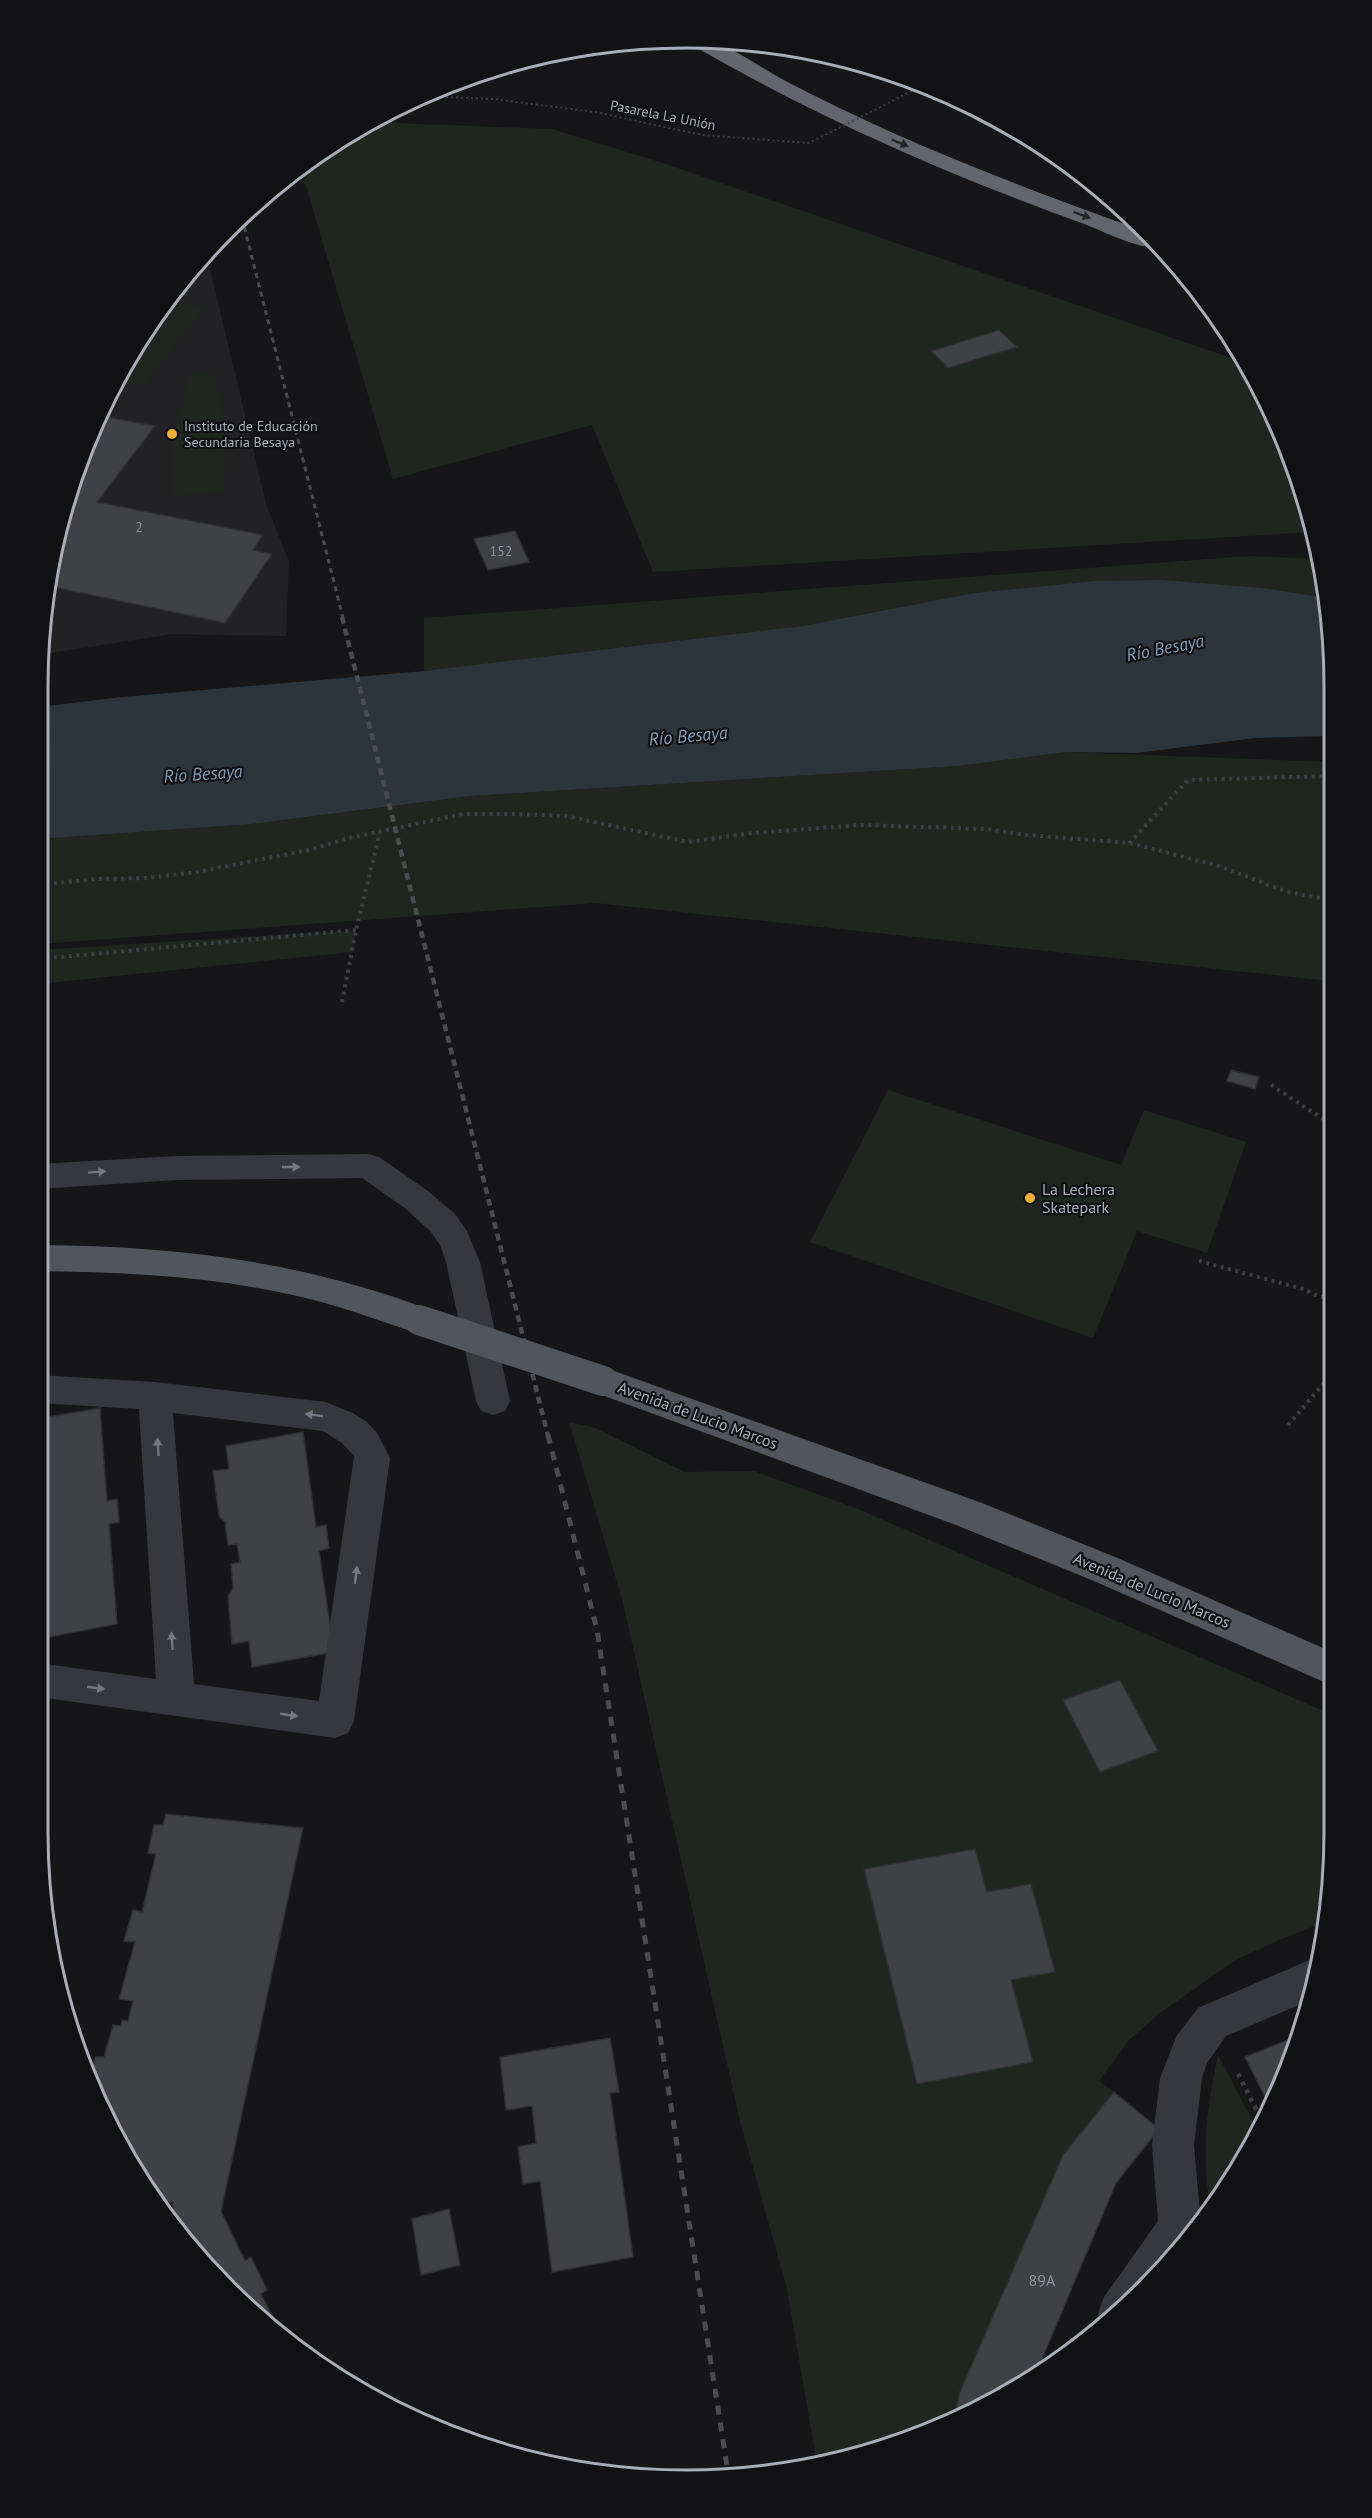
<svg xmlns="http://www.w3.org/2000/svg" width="1372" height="2518" font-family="'PT Sans',sans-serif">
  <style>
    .built { fill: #222225 }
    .green { fill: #1e261f }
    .water { fill: #2c353c }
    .building { fill: #404145; stroke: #303034; stroke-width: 1.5 }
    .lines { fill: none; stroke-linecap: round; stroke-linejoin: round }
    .path-far1 { stroke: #3d3f44; stroke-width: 4; stroke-dasharray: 3 4.5; stroke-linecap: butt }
    .path { stroke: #3d3f44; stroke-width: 4.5; stroke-dasharray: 4 5; stroke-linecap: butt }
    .minor { fill: #37383d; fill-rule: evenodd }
    .major { fill: #53555c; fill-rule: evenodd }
    .highway { fill: #63666e; fill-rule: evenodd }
    .rail-far2 { stroke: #4a4c52; stroke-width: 3; stroke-dasharray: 5 4.5; stroke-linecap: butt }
    .rail-far1 { stroke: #4a4c52; stroke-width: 4.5; stroke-dasharray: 7 5; stroke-linecap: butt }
    .rail { stroke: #4a4c52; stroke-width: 5; stroke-dasharray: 9 8; stroke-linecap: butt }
    .path-bridge { stroke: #3d3f44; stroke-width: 2; stroke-dasharray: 2 3; stroke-linecap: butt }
    .major-bridge { stroke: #53555c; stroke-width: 30 }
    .oneway { fill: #26262a }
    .oneway2 { fill: #757881 }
    .poi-dot { fill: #f2b134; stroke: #111113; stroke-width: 2 }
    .labels { text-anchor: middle; stroke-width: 4.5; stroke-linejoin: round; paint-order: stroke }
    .far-street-label { font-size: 14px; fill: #a8adb8; stroke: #111113 }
    .far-poi-label { font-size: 14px; fill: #a8adb8; stroke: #111113; text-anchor: start }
    .number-label { font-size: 14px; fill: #8e929b }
    .poi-label { font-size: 16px; fill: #a8adb8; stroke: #111113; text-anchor: start }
    .street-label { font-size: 16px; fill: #a8adb8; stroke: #111113 }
    .near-number-label { font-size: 16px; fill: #8e929b }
    .water-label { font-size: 18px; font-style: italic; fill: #7f9bb3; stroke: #111113 }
    .rim { fill: none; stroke: #a8adb8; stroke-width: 3 }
  </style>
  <rect width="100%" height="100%" fill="#161618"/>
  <!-- built -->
  <path class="built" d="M 206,252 L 267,507 L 289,561 L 286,636 L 172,634 L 39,655 L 60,518 L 124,362 L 198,259 Z"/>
  <!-- green -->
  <path class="green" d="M 370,122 L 552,129 L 666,164 L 1243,362 L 1300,477 L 1313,532 L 653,572 L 592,425 L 393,479 L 300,166 Z
    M 168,301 L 204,308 L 145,385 L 117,380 L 124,362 Z
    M 214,373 L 227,438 L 224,492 L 172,496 L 173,440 L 188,375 Z
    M 1248,556 L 1319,559 L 1329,602 L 424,671 L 424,618 Z
    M 1067,752 L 1330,762 L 1330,981 L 595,903 L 39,944 L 39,839 L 252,824 L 471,796 L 958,766 Z
    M 356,930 L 353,952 L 38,984 L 39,950 Z
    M 888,1090 L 1121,1165 L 1144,1110 L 1246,1142 L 1207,1253 L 1137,1231 L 1093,1338 L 810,1242 Z
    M 569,1422 L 593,1427 L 685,1472 L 754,1471 L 858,1509 L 1333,1715 L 1333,1874 L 1325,1922 L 1279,1940 L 1234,1961 L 1160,2013 L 1129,2040 L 1099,2081 L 1114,2092 L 959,2394 L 954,2421 C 912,2443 864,2457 817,2464 L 787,2289 L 740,2121 L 622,1599 Z
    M 1218,2055 L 1258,2131 L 1248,2156 L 1211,2211 C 1201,2158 1206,2108 1218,2055 Z"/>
  <!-- water -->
  <path class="water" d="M 1162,580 L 1262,588 L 1328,598 L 1329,736 L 1255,738 L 1136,753 L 1067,752 L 958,766 L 471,796 L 252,824 L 39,839 L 39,707 L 122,697 L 424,671 L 803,626 L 975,593 L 1095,581 Z"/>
  <!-- building -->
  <path class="building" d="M 999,330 L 1017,347 L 948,368 L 931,351 Z
    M 102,416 L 155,426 L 97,502 L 263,535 L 253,550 L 272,554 L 225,623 L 49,586 L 48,588 L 60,518 Z
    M 515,531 L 529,562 L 488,570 L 474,539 Z
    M 1231,1070 L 1259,1077 L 1255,1089 L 1227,1081 Z
    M 100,1408 L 107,1501 L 117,1499 L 119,1522 L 109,1524 L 117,1624 L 38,1639 L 38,1419 Z
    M 303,1432 L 316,1527 L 326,1525 L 329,1548 L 319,1551 L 334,1652 L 252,1667 L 249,1641 L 232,1644 L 228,1596 L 233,1588 L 231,1564 L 240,1562 L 237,1544 L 228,1545 L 225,1522 L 219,1516 L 213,1471 L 229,1469 L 226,1446 Z
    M 1120,1680 L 1158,1751 L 1100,1772 L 1063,1700 Z
    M 166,1814 L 303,1828 L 221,2211 L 245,2261 L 251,2257 L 267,2290 L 261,2294 L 284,2339 L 258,2319 L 172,2227 L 173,2202 L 161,2202 L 160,2209 L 124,2156 L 95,2092 L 96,2089 L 94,2089 L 90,2080 L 95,2057 L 104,2057 L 113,2025 L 121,2026 L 122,2020 L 128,2021 L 133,2001 L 119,1999 L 135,1942 L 124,1941 L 133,1910 L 142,1912 L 156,1854 L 148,1853 L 154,1825 L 163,1825 Z
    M 975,1849 L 987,1892 L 1031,1884 L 1055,1972 L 1011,1980 L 1033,2062 L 917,2084 L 864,1869 Z
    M 1298,2036 L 1269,2105 L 1245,2057 Z
    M 610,2038 L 619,2092 L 610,2093 L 633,2257 L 552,2272 L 540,2181 L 523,2184 L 518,2147 L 536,2143 L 532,2106 L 506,2110 L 500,2057 Z
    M 1114,2092 L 1159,2129 L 1116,2183 L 1034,2378 L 954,2421 L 959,2394 L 1063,2155 Z
    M 449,2209 L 460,2265 L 421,2275 L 412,2219 Z"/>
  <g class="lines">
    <!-- path-far1 -->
    <path class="path-far1" d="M 1129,843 L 1188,780 L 1330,776
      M 39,885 L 95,879 L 147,878 L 197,872 L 309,850 L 349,838 L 463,814 L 516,814 L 566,816 L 688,842 L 753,833 L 861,825 L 987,829 L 1026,835 L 1129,843 L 1216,865 L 1288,892 L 1330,900
      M 39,959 L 356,930
      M 342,1002 L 356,930 L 380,832
      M 1271,1085 L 1331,1124
      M 1199,1261 L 1303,1289 L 1320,1297 L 1331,1297
      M 1288,1425 L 1332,1374"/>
    <!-- path -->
    <path class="path" d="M 1238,2074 L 1262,2121"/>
    <!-- minor -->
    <path class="minor" d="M 368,1154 L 379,1157 L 428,1191 L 455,1214 L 467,1231 L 480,1262 L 510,1401 L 505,1411 L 493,1415 L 481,1411 L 476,1401 L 446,1262 L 440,1245 L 431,1232 L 406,1209 L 362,1178 L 176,1180 L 38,1189 L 38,1164 L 176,1156 Z
      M 38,1375 L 155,1382 L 326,1402 L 353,1413 L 367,1422 L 377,1433 L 390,1458 L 354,1721 L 348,1733 L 335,1738 L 38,1697 L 38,1663 L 156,1679 L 139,1409 L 38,1403 ZM 173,1413 L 323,1431 L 342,1443 L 354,1456 L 319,1701 L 194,1684 Z
      M 1316,1957 L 1319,1958 L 1313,1999 L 1226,2036 L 1207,2063 L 1202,2078 L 1194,2145 L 1201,2225 L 1114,2319 L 1104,2327 L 1098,2313 L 1104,2297 L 1158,2221 L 1152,2145 L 1160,2078 L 1177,2035 L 1198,2008 Z"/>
    <!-- major -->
    <path class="major" d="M 38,1245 C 178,1246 299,1261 431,1310 L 436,1320 L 431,1330 L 419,1334 C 375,1319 333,1303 288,1294 C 206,1276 122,1272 38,1271 Z
      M 603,1367 L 982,1503 L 1120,1559 L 1332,1652 L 1333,1686 L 1094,1581 L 956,1525 L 591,1391 L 586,1381 L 591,1371 Z"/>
    <!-- highway -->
    <path class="highway" d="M 689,41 C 721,37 751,62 780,78 C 895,139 1018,186 1141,230 L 1156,247 C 1141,250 1102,231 1087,225 C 950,176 818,118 692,45 Z
      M 930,88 L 1010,124 L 1041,147 L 1027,147 L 931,96 L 928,92 Z"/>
    <!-- rail-far2 -->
    <path class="rail-far2" d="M 242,218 L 343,618"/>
    <!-- rail-far1 -->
    <path class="rail-far1" d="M 342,617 L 548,1436"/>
    <!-- rail -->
    <path class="rail" d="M 548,1435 L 597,1630 L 729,2479"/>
    <!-- path-bridge -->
    <path class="path-bridge" d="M 421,96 L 493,99 L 595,112 L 702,135 L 809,143 L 924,85"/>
    <!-- major-bridge -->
    <path class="major-bridge" d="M 419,1320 L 603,1381"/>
  </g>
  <!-- one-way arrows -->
  <defs><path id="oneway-solid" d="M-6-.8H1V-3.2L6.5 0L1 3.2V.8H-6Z" transform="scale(1.5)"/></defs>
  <g class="oneway">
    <use href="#oneway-solid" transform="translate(900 143) rotate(22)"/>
    <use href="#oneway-solid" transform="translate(1082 215) rotate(21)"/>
  </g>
  <g class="oneway2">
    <use href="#oneway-solid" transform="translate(291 1167)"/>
    <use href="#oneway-solid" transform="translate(97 1172) rotate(-4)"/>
    <use href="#oneway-solid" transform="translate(314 1415) rotate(-173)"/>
    <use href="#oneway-solid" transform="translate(158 1447) rotate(-94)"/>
    <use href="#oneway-solid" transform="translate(356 1575) rotate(-82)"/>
    <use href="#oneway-solid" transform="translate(172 1641) rotate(-94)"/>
    <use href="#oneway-solid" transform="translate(96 1688) rotate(8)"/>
    <use href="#oneway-solid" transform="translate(289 1715) rotate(8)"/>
  </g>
  <!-- markers -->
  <g class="poi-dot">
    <circle cx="172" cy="434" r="6"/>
    <circle cx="1030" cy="1198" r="6"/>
  </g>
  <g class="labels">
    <!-- far-street labels -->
    <g class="far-street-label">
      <text transform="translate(663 115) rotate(11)" y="5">Pasarela La Unión</text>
    </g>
    <!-- far-poi labels -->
    <g class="far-poi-label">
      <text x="184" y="431">Instituto de Educación<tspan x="184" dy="16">Secundaria Besaya</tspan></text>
    </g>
    <!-- number labels -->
    <g class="number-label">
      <text x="139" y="532">2</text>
      <text x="501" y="556">152</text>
    </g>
    <!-- poi labels -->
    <g class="poi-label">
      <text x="1042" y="1195">La Lechera<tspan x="1042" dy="18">Skatepark</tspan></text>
    </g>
    <!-- street labels -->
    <g class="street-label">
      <text transform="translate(698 1415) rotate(20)" y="6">Avenida de Lucio Marcos</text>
      <text transform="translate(1152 1590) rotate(23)" y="6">Avenida de Lucio Marcos</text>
    </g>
    <!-- near-number labels -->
    <g class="near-number-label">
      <text x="1042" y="2286">89A</text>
    </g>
    <!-- water labels -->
    <g class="water-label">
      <text transform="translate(1165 648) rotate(-11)" y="6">Río Besaya</text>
      <text transform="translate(688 736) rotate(-5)" y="6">Río Besaya</text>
      <text transform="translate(203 774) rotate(-4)" y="6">Río Besaya</text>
    </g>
  </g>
  <!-- crop -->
  <path d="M0 0H1372V2518H0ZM686 48H686A638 638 0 0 1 1324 686V1832A638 638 0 0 1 686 2470H686A638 638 0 0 1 48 1832V686A638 638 0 0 1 686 48Z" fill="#111113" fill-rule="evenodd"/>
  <path class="rim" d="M686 48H686A638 638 0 0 1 1324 686V1832A638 638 0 0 1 686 2470H686A638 638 0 0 1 48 1832V686A638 638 0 0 1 686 48Z"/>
</svg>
